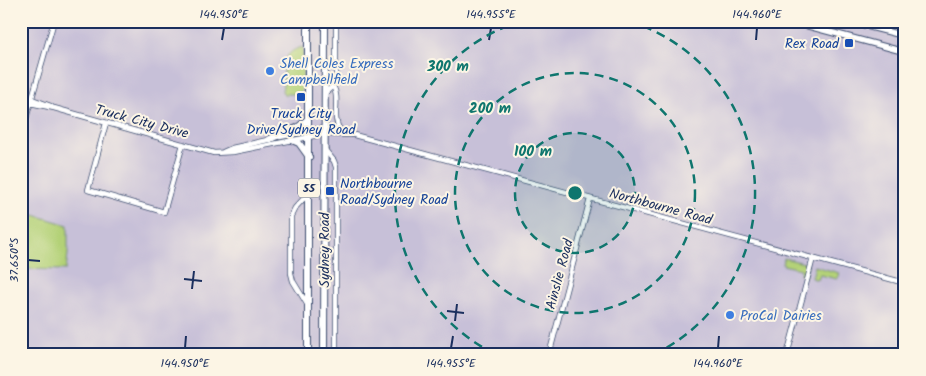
<svg xmlns="http://www.w3.org/2000/svg" width="926" height="376" font-family="Kalam,sans-serif">
  <style>
    .industrial { fill: #c7c0d8 }
    .green { fill: #b3d177; stroke: #67806a }
    .lines { fill: none; stroke-linecap: round; stroke-linejoin: round }
    .minor-casing { stroke: #3b4b6e; stroke-width: 6 }
    .major-casing { stroke: #3b4b6e; stroke-width: 7 }
    .highway-casing { stroke: #3b4b6e; stroke-width: 8 }
    .minor { stroke: #fff; stroke-width: 4.5 }
    .major { stroke: #fff; stroke-width: 5 }
    .highway { stroke: #fff; stroke-width: 6 }
    .ticks { fill: none; stroke: #1b2f5e; stroke-width: 2 }
    .ring { fill: none; stroke: #0f766e; stroke-width: 2.5; stroke-dasharray: 9 6 }
    .transit-dot { fill: #1a4fb4; stroke: #fcf5e5; stroke-width: 2 }
    .shop-dot { fill: #3f7fe0; stroke: #fcf5e5; stroke-width: 2 }
    .labels { text-anchor: middle; stroke-width: 4; stroke-linejoin: round; paint-order: stroke }
    .shield { fill: #fcf5e5; stroke: #5e6a86; stroke-width: 1 }
    .shield-label { font-size: 12px; font-weight: bold; fill: #1b2f5e }
    .transit-label { font-size: 14px; fill: #164399; stroke: #fcf5e5; text-anchor: end }
    .shop-label { font-size: 14px; fill: #366cbe; stroke: #fcf5e5; text-anchor: start }
    .street-label { font-size: 14px; fill: #1b2f5e; stroke: #fcf5e5 }
    .centre { fill: #0f766e; stroke: #fcf5e5; stroke-width: 2.5 }
    .ring-label { font-size: 15px; text-anchor: middle; font-weight: bold; fill: #0f766e; stroke: #fcf5e5; stroke-width: 4; stroke-linejoin: round; paint-order: stroke }
    .neatline { fill: none; stroke: #1b2f5e; stroke-width: 2 }
    .ticks-label { font-size: 12px; text-anchor: middle; fill: #1b2f5e }
  </style>
  <rect width="100%" height="100%" fill="#fcf5e5"/>
  <filter id="ink" filterUnits="userSpaceOnUse"><feTurbulence type="fractalNoise" baseFrequency=".02" numOctaves="2"/><feDisplacementMap in="SourceGraphic" scale="10" xChannelSelector="R" yChannelSelector="G"/><feConvolveMatrix kernelMatrix="1 2 1 2 8 2 1 2 1" color-interpolation-filters="sRGB"/></filter>
  <filter id="wash" filterUnits="userSpaceOnUse"><feTurbulence type="fractalNoise" baseFrequency=".0096" numOctaves="4" result="noise"/><feDisplacementMap in="SourceGraphic" scale="20" xChannelSelector="R" yChannelSelector="G"/><feGaussianBlur stdDeviation="1.12" result="paint"/><feColorMatrix in="noise" values="0 0 0 0 0 0 0 0 0 0 0 0 0 0 0 0 0 1.4 0 .05"/><feComposite in="paint" operator="in"/></filter>
  <g filter="url(#wash)">
    <rect width="100%" height="100%" fill="#f0e7ca"/>
    <!-- industrial -->
    <path class="industrial" d="M 21,21 L 905,21 L 905,355 L 21,355 Z"/>
    <!-- green -->
    <path class="green" d="M 303,47 L 303,85 L 301,94 L 286,94 L 285,96 L 282,91 C 286,73 278,52 303,47 Z
      M 21,211 L 68,225 L 68,254 L 66,270 L 21,269 Z
      M 784,258 L 808,264 L 805,276 L 800,275 L 801,269 L 783,265 Z
      M 815,266 L 839,273 L 837,279 L 820,275 L 818,280 L 812,278 Z"/>
  </g>
  <g filter="url(#ink)">
    <g class="lines">
      <defs>
        <path id="minor" d="M 905,48 L 903,52 L 905,61
          M 905,74 L 905,154
          M 333,86 C 341,99 331,117 340,130
          M 325,93 L 333,86 L 336,81 L 336,21
          M 32,99 L 51,106
          M 30,103 L 54,108 L 214,153 L 233,152 L 324,134 L 351,135
          M 106,123 L 88,190 L 164,212 L 183,144
          M 21,136 L 54,21
          M 280,137 L 324,128 L 337,129 L 354,135 L 905,283
          M 325,150 L 334,161 L 336,167 L 336,355
          M 223,152 L 232,148 L 272,139
          M 905,267 L 903,283 L 905,298
          M 307,304 L 293,281 L 291,273 L 291,216 L 295,208 L 307,195
          M 549,355 L 590,199
          M 787,355 L 813,258"/>
        <path id="major" d="M 789,21 L 905,52
          M 846,21 L 905,36"/>
        <path id="highway" d="M 308,21 L 308,355
          M 270,139 L 297,128 L 307,120
          M 292,140 L 299,143 L 309,157
          M 324,355 L 325,21"/>
      </defs>
      <!-- minor casing -->
      <use href="#minor" class="minor-casing"/>
      <!-- major casing -->
      <use href="#major" class="major-casing"/>
      <!-- highway casing -->
      <use href="#highway" class="highway-casing"/>
      <!-- minor -->
      <use href="#minor" class="minor"/>
      <!-- major -->
      <use href="#major" class="major"/>
      <!-- highway -->
      <use href="#highway" class="highway"/>
    </g>
  </g>
  <!-- ticks -->
  <path class="ticks" d="M 222,40 L 224,28M 489,40 L 491,28M 756,40 L 757,28M 28,260 L 40,261M 184,279 L 202,281M 192,289 L 194,271M 447,311 L 464,313M 455,321 L 457,304M 185,348 L 186,336M 451,348 L 453,336M 718,348 L 719,336"/>
  <!-- distance rings -->
  <circle cx="575" cy="193" r="60" fill="#0f766e" fill-opacity=".12"/>
  <g class="ring">
    <circle cx="575" cy="193" r="60"/>
    <circle cx="575" cy="193" r="120"/>
    <path d="M495 354A180 180 0 0 1 521 21M629 21A180 180 0 0 1 655 354"/>
  </g>
  <!-- markers -->
  <g class="transit-dot">
    <rect x="844" y="38" width="10" height="10" rx="2.5"/>
    <rect x="296" y="92" width="10" height="10" rx="2.5"/>
    <rect x="325" y="186" width="10" height="10" rx="2.5"/>
  </g>
  <g class="shop-dot">
    <circle cx="270" cy="71" r="5"/>
    <circle cx="730" cy="315" r="5"/>
  </g>
  <g class="labels">
    <!-- shield labels -->
    <rect class="shield" x="298" y="178.5" width="22" height="19" rx="4"/>
    <g class="shield-label">
      <text x="309" y="192">55</text>
    </g>
    <!-- transit labels -->
    <g class="transit-label">
      <text x="839" y="48">Rex Road</text>
      <text x="301" y="118" text-anchor="middle">Truck City<tspan x="301" dy="16">Drive/Sydney Road</tspan></text>
      <text x="340" y="188" text-anchor="start">Northbourne<tspan x="340" dy="16">Road/Sydney Road</tspan></text>
    </g>
    <!-- shop labels -->
    <g class="shop-label">
      <text x="280" y="68">Shell Coles Express<tspan x="280" dy="16">Campbellfield</tspan></text>
      <text x="740" y="320">ProCal Dairies</text>
    </g>
    <!-- street labels -->
    <g class="street-label">
      <text transform="translate(142 121) rotate(15)" y="5">Truck City Drive</text>
      <text transform="translate(661 206) rotate(15)" y="5">Northbourne Road</text>
      <text transform="translate(324 250) rotate(-90)" y="5">Sydney Road</text>
      <text transform="translate(559 274) rotate(-75)" y="5">Ainslie Road</text>
    </g>
  </g>
  <circle cx="575" cy="193" r="8" class="centre"/>
  <g class="ring-label">
    <text x="448" y="71">300 m</text>
    <text x="490" y="113">200 m</text>
    <text x="533" y="156">100 m</text>
  </g>
  <!-- margin -->
  <rect width="926" height="376" fill="none" stroke="#fcf5e5" stroke-width="55"/>
  <rect x="28" y="28" width="870" height="320" class="neatline"/>
  <g class="ticks-label">
    <text x="224" y="18">144.950°E</text>
    <text x="491" y="18">144.955°E</text>
    <text x="757" y="18">144.960°E</text>
    <text transform="translate(14 260) rotate(-90)" y="4">37.650°S</text>
    <text x="185" y="367">144.950°E</text>
    <text x="451" y="367">144.955°E</text>
    <text x="718" y="367">144.960°E</text>
  </g>
</svg>
